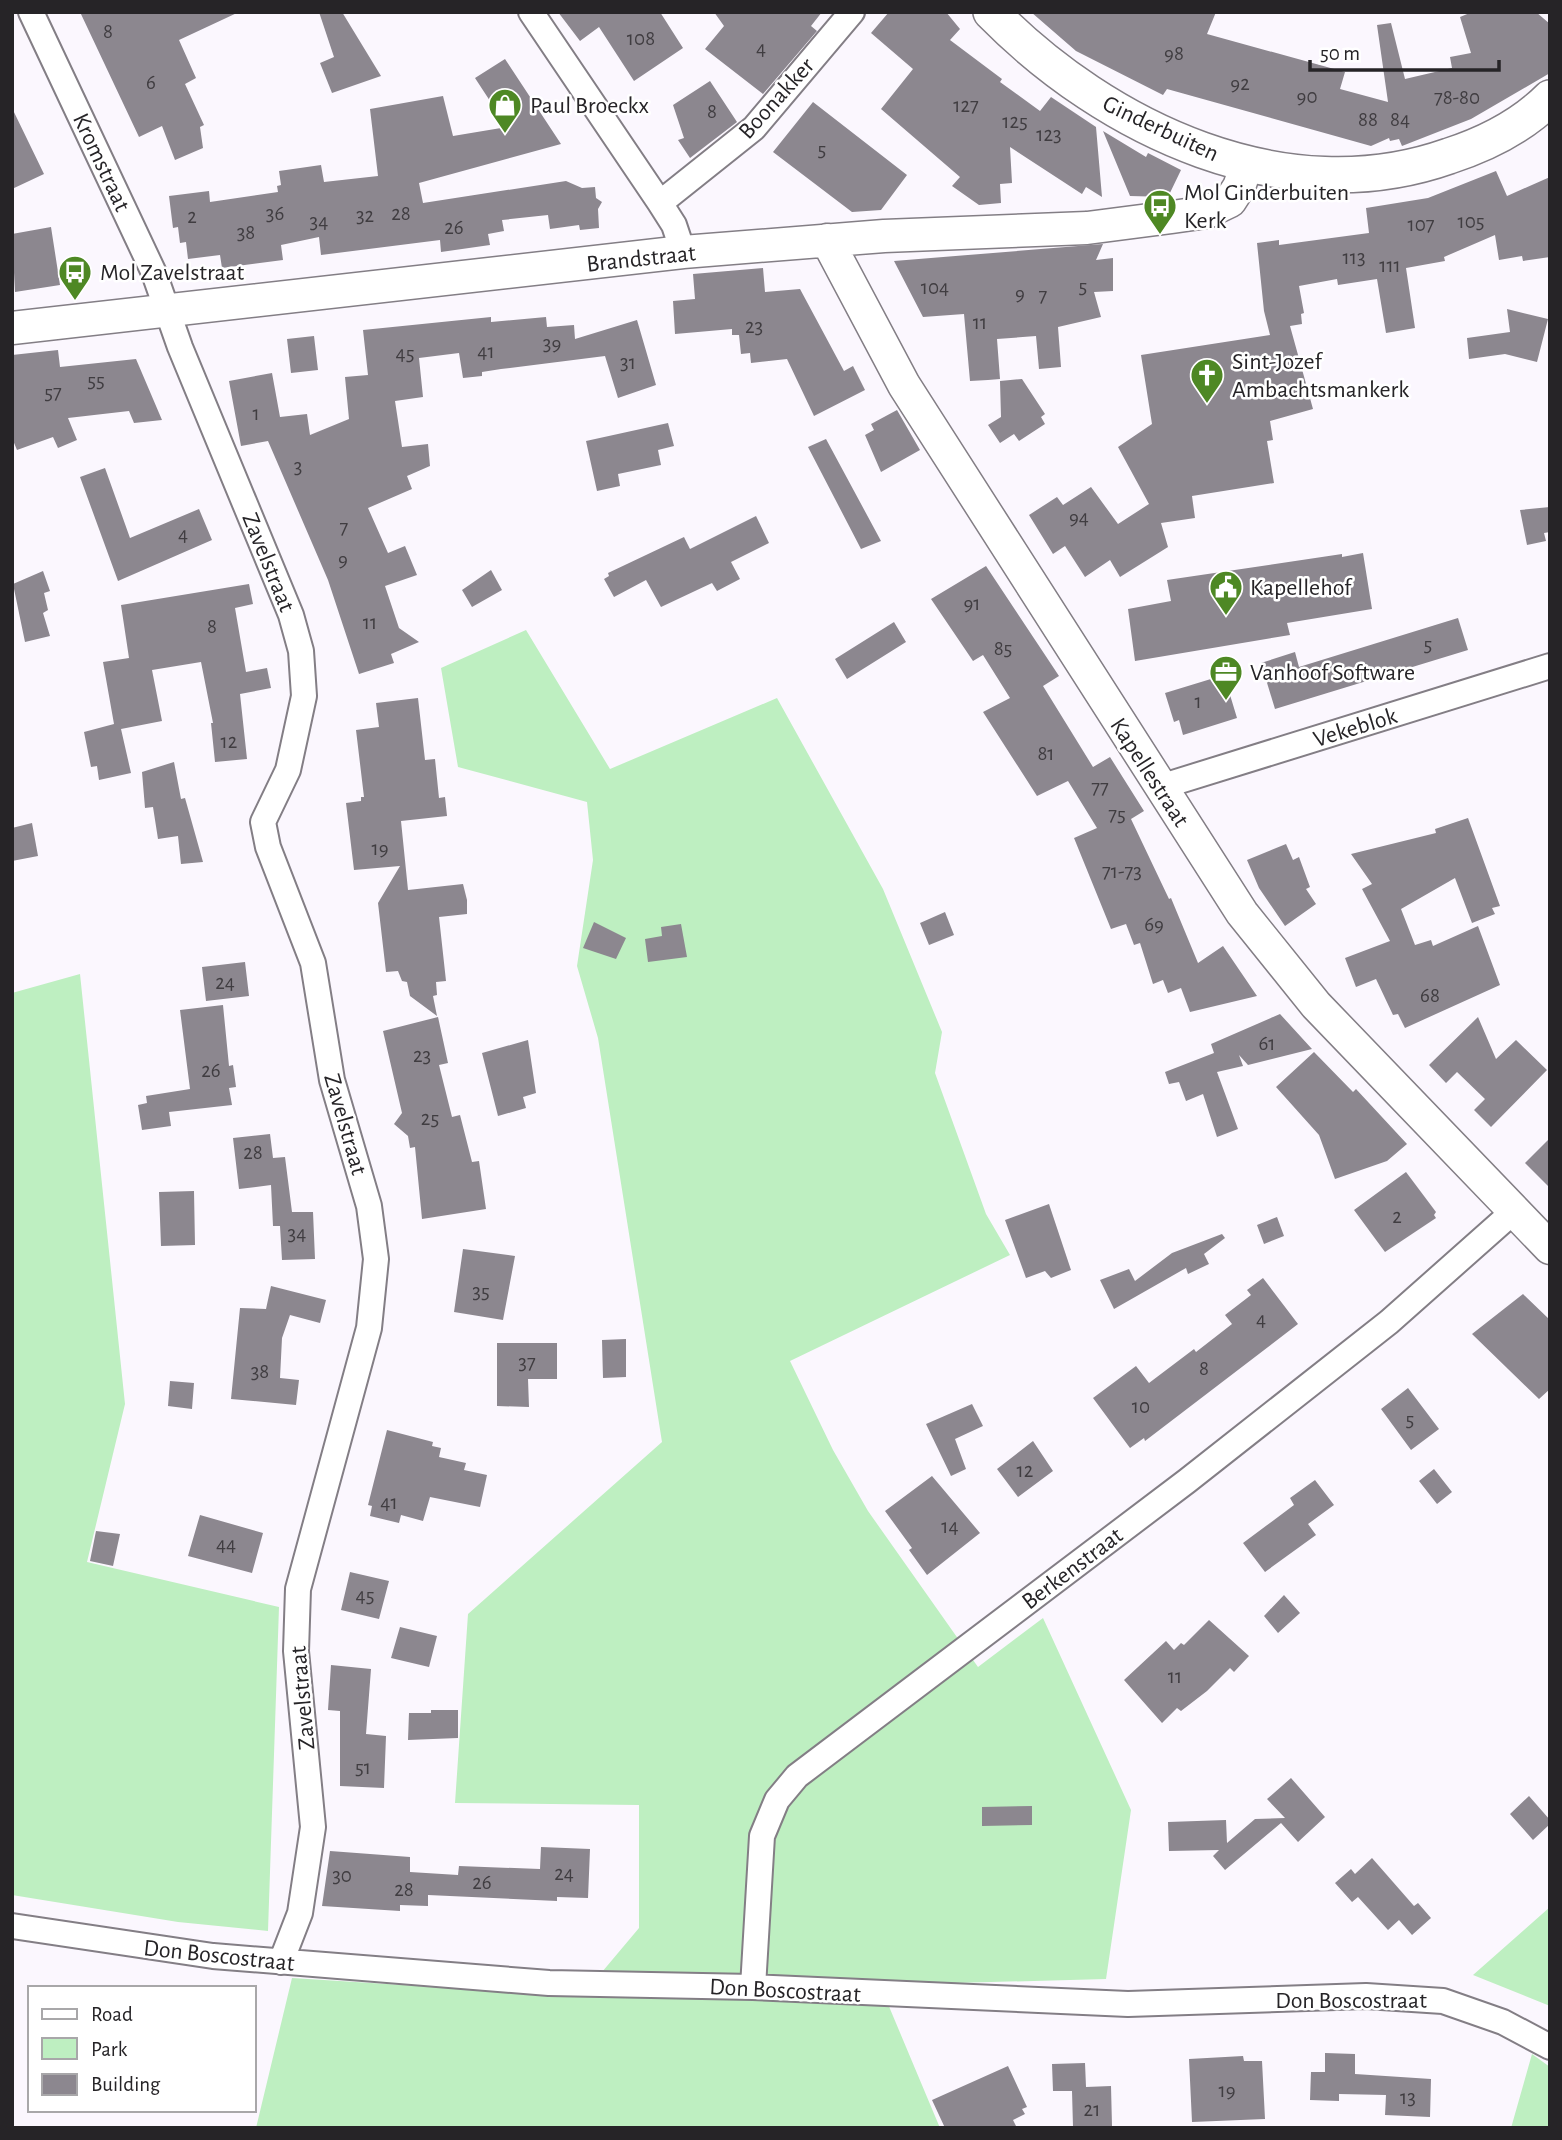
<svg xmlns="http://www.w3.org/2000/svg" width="1562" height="2140" font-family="'Alegreya Sans',sans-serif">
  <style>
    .green { fill: #beefc1 }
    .building { fill: #8c878f }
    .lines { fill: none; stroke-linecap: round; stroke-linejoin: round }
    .minor-casing { stroke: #837e85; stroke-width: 28 }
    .tertiary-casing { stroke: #837e85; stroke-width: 35 }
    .secondary-casing { stroke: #837e85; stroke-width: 38 }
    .minor { stroke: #fff; stroke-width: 24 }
    .tertiary { stroke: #fff; stroke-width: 32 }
    .secondary { stroke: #fff; stroke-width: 35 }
    .labels { text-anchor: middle; stroke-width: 5; stroke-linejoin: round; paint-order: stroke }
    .number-label { font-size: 21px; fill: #403d41 }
    .street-label { font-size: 24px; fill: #262427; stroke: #fff }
    .poi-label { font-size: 24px; fill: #262427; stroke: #fff; text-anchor: start }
  </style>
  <rect width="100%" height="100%" fill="#fbf7fe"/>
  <!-- green -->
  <path class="green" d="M 526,630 L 610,769 L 777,698 L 883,889 L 942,1032 L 935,1073 L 986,1214 L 1010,1255 L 790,1361 L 833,1450 L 868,1511 L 978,1667 L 1043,1618 L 1131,1810 L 1106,1979 L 880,1985 L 940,2128 L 256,2128 L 292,1978 L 596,1997 L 602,1972 L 639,1928 L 639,1805 L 455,1803 L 468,1614 L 662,1442 L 598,1038 L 577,966 L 593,860 L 587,802 L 458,767 L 441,668 Z
    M 80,974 L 125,1404 L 87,1562 L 279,1607 L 268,1931 L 178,1922 L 12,1895 L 12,993 Z
    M 1550,1907 L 1550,2006 L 1473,1975 Z
    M 1532,2054 L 1550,2067 L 1550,2128 L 1511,2128 Z"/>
  <!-- building -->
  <path class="building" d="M 80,12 L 239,12 L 179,40 L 196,78 L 185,84 L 204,125 L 200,127 L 203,148 L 175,160 L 162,126 L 139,137 Z
    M 319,12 L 342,12 L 381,76 L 332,93 L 320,63 L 334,57 Z
    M 558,12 L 660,12 L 683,48 L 634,81 L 599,27 L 580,41 Z
    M 714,12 L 822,12 L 811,26 L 817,31 L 763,94 L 705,49 L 724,26 Z
    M 889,12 L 946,12 L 960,29 L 950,40 L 1002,79 L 1000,82 L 1040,111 L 1051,97 L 1096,127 L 1102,197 L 1086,187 L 1082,194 L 1010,147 L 1012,183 L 1000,184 L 1001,203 L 979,205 L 952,186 L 960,177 L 881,109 L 913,69 L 871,33 Z
    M 1031,12 L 1216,12 L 1207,34 L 1345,72 L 1340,89 L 1388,102 L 1377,25 L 1391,23 L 1405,79 L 1452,68 L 1450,57 L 1471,53 L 1460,17 L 1472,12 L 1536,12 L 1550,24 L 1550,73 L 1471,119 L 1402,146 L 1399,139 L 1390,141 L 1389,138 L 1371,146 L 1167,89 L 1163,95 L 1076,51 Z
    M 505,59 L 561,144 L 419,183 L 423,203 L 566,181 L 582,188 L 595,187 L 596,198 L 602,202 L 598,209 L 599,228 L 580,230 L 579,225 L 550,229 L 548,215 L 502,220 L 504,231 L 488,234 L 490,245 L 441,252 L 440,240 L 321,255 L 319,237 L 281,245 L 283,260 L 222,268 L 220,255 L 188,259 L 186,242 L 180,243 L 178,227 L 173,228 L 169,196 L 209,191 L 210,202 L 278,192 L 277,186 L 281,185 L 279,171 L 321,165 L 324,182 L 378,176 L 370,109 L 443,96 L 453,136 L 507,127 L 475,78 Z
    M 710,81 L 737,122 L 690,158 L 678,140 L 684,138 L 673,105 Z
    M 813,102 L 907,175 L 881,210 L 852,212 L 773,152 Z
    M 12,108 L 44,174 L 12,189 Z
    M 1103,131 L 1146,157 L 1148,153 L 1181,170 L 1168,197 L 1130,196 Z
    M 1496,171 L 1507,196 L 1550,177 L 1550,257 L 1523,261 L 1522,256 L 1499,260 L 1495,235 L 1444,257 L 1445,261 L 1406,268 L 1415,328 L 1386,333 L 1377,279 L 1338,285 L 1337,279 L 1299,286 L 1304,313 L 1301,314 L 1302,324 L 1290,326 L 1313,409 L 1270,421 L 1273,440 L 1267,441 L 1274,483 L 1192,496 L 1195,518 L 1161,523 L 1168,547 L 1120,577 L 1110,560 L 1085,577 L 1065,546 L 1053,554 L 1029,515 L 1057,497 L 1063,505 L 1091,487 L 1118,524 L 1149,504 L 1118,447 L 1152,424 L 1141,355 L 1270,335 L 1264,311 L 1257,243 L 1279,240 L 1279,245 L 1369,233 L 1366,208 L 1428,198 Z
    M 51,227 L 60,285 L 15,292 L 12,234 Z
    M 1103,244 L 1096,260 L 1113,258 L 1113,291 L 1094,292 L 1101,317 L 1058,327 L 1061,367 L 1039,369 L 1036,336 L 997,339 L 1000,379 L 988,380 L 970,381 L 964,314 L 923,317 L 894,261 Z
    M 763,268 L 765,292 L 800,289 L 844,371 L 853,366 L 865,390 L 814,416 L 787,359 L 751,363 L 750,353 L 741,354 L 739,335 L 732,335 L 732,329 L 675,334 L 673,301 L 695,299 L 693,274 Z
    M 1507,309 L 1548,319 L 1537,362 L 1505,354 L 1469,359 L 1467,338 L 1510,332 Z
    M 491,317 L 491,322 L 546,317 L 547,327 L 574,325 L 575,339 L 637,320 L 656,385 L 618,398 L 605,356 L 501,369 L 482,372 L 482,376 L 463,378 L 459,353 L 419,358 L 423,397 L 395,401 L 402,447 L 428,444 L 430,466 L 407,476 L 412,489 L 368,508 L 388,553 L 405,546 L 417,575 L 385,586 L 399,628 L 419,642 L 391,654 L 394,663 L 359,674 L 328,580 L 268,441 L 241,446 L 229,381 L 272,373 L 280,417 L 307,414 L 310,435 L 349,419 L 345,377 L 368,375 L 363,330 Z
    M 314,336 L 318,370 L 291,373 L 287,339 Z
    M 58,350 L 60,367 L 136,359 L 162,420 L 134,423 L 129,411 L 68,418 L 77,440 L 58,448 L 53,437 L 17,450 L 12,438 L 12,355 Z
    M 1022,379 L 1045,414 L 1041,417 L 1045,424 L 1019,441 L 1014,434 L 1000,443 L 988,425 L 1001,417 L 1000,381 Z
    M 897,410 L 920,450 L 881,472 L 865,435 L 874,430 L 871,424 Z
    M 668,423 L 674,446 L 658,450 L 661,465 L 618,474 L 620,486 L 597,491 L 586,441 Z
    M 826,439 L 881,541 L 861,549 L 808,447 Z
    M 105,468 L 130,538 L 199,509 L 212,540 L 118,581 L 80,477 Z
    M 1550,507 L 1550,532 L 1544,533 L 1546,541 L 1527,545 L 1520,510 Z
    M 756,516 L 769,543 L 731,562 L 740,579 L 717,591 L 712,583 L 661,607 L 646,580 L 614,597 L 604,579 L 609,576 L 608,573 L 684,537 L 690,549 Z
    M 1363,553 L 1372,609 L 1287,623 L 1290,635 L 1135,661 L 1128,609 L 1171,601 L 1167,580 L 1342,554 L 1342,557 Z
    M 986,566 L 1059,676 L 1043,686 L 1093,767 L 1110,757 L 1144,811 L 1131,819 L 1169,899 L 1171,898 L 1198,963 L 1223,946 L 1257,996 L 1190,1012 L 1181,988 L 1168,993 L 1163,980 L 1153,984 L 1140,943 L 1134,945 L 1126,924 L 1111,929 L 1074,838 L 1097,828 L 1068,781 L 1037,796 L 983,712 L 1010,698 L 983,655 L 973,661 L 931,599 Z
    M 491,570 L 502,590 L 472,607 L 462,590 Z
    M 43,571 L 50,591 L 44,593 L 48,610 L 43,613 L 50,636 L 25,642 L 13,584 Z
    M 249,584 L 253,604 L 235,608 L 246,672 L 267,668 L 271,688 L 240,694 L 247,759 L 215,762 L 211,723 L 213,723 L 201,662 L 152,670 L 162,721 L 121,729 L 131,773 L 99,780 L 97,766 L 91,767 L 84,732 L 114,724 L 103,662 L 129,658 L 121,605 Z
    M 1458,618 L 1468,650 L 1275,709 L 1261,663 L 1295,652 L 1299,667 Z
    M 894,622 L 906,642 L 847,679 L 835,659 Z
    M 1224,675 L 1237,718 L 1183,735 L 1179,720 L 1174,722 L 1165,693 Z
    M 418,698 L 425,760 L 435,759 L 439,798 L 445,797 L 447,816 L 401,821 L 408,890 L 463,884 L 467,900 L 467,914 L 439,917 L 446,981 L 436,982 L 437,995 L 433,996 L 437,1016 L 410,996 L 407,982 L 402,981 L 398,971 L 386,972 L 378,903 L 400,866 L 354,870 L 346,803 L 361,801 L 361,797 L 364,797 L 356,730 L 379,727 L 376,703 Z
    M 174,762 L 181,799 L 185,798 L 203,862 L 181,864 L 178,836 L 158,839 L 153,807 L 145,808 L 142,772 Z
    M 1468,818 L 1500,906 L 1492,908 L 1495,914 L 1472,923 L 1455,878 L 1401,909 L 1415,945 L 1431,940 L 1433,946 L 1478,926 L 1500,985 L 1405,1028 L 1398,1014 L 1393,1015 L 1376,979 L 1356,987 L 1345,958 L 1390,941 L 1362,889 L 1372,884 L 1351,854 L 1436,833 L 1435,829 Z
    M 32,823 L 38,856 L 12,861 L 12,828 Z
    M 1286,844 L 1293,860 L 1299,857 L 1310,887 L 1306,889 L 1316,904 L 1285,926 L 1259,888 L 1247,860 Z
    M 945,912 L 954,935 L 929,945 L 920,923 Z
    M 594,922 L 626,938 L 616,959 L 583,948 Z
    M 681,924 L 687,957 L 648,962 L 645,939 L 662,936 L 661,927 Z
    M 245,962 L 249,996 L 206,1001 L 202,967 Z
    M 223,1005 L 229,1066 L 233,1065 L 236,1087 L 229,1088 L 232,1105 L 169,1112 L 171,1126 L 142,1130 L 138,1105 L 147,1103 L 146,1096 L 190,1089 L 180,1010 Z
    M 1280,1014 L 1312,1049 L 1248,1065 L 1239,1055 L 1243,1066 L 1217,1072 L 1238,1129 L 1217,1137 L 1203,1094 L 1186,1101 L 1179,1082 L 1169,1084 L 1165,1072 L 1214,1053 L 1211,1044 Z
    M 438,1017 L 448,1063 L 439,1065 L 452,1117 L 460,1115 L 472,1162 L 479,1161 L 486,1209 L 422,1219 L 415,1147 L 410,1148 L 408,1136 L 394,1124 L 402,1113 L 383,1031 Z
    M 1478,1017 L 1496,1059 L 1516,1040 L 1547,1070 L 1491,1127 L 1474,1110 L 1485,1099 L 1457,1072 L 1446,1083 L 1429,1065 Z
    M 528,1040 L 536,1093 L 523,1097 L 526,1108 L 498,1116 L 482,1053 Z
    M 1314,1052 L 1353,1092 L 1356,1089 L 1407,1144 L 1387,1161 L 1335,1179 L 1319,1135 L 1276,1087 Z
    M 270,1134 L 273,1158 L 285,1157 L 292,1212 L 313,1212 L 315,1259 L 282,1260 L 280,1226 L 273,1226 L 271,1185 L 239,1189 L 233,1138 Z
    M 1550,1138 L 1550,1188 L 1525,1163 Z
    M 1406,1172 L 1436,1212 L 1434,1215 L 1436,1218 L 1385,1252 L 1354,1210 Z
    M 194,1191 L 195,1245 L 161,1246 L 159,1192 Z
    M 1049,1204 L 1071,1270 L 1051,1278 L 1045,1271 L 1026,1278 L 1005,1220 Z
    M 1277,1217 L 1284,1236 L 1264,1244 L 1257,1225 Z
    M 1222,1234 L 1225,1238 L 1204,1254 L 1209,1264 L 1188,1274 L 1186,1268 L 1114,1309 L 1100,1280 L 1129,1269 L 1135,1281 L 1172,1253 Z
    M 463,1249 L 515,1256 L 503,1320 L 454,1312 Z
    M 1263,1278 L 1298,1324 L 1145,1441 L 1144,1438 L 1130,1448 L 1093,1398 L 1136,1366 L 1149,1383 L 1194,1349 L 1196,1352 L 1232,1324 L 1225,1315 L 1251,1295 L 1247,1290 Z
    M 271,1286 L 326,1300 L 320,1323 L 290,1315 L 282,1338 L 280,1378 L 299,1380 L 296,1405 L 231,1399 L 240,1308 L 266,1309 Z
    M 1523,1294 L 1550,1320 L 1550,1389 L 1539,1399 L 1472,1334 Z
    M 626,1339 L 626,1377 L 603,1378 L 602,1340 Z
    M 497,1343 L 557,1343 L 557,1379 L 528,1379 L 529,1407 L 497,1406 Z
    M 170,1381 L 194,1383 L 192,1409 L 168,1406 Z
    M 1408,1388 L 1439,1429 L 1411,1450 L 1381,1409 Z
    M 972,1404 L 983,1426 L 955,1439 L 966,1469 L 951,1476 L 926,1424 Z
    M 387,1430 L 433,1442 L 432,1446 L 441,1448 L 439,1457 L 466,1463 L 464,1470 L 487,1475 L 480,1507 L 430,1497 L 423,1521 L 401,1515 L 399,1523 L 370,1516 L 372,1506 L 368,1505 Z
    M 1033,1441 L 1053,1471 L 1018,1497 L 997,1469 Z
    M 1434,1469 L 1452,1492 L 1437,1504 L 1419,1481 Z
    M 932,1476 L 980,1533 L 927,1575 L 909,1550 L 912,1548 L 885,1511 Z
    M 1315,1480 L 1334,1505 L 1308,1524 L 1316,1535 L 1265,1572 L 1243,1543 L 1294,1505 L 1290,1498 Z
    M 200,1515 L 263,1533 L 252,1573 L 188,1556 Z
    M 96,1531 L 120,1534 L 113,1566 L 90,1561 Z
    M 350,1572 L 389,1581 L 379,1619 L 341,1610 Z
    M 1284,1595 L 1300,1613 L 1278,1633 L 1264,1616 Z
    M 1209,1620 L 1249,1656 L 1234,1672 L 1230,1668 L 1207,1691 L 1181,1711 L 1177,1708 L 1162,1723 L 1124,1680 L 1166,1641 L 1174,1650 L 1181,1643 L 1184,1645 Z
    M 400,1627 L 437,1636 L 429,1667 L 391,1658 Z
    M 331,1665 L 371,1669 L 366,1734 L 386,1736 L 384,1788 L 340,1786 L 340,1711 L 328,1710 Z
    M 431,1710 L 458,1710 L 458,1738 L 408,1740 L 409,1713 L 431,1713 Z
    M 1291,1778 L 1325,1817 L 1298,1842 L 1281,1823 L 1225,1870 L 1213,1856 L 1219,1850 L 1169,1851 L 1168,1822 L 1226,1820 L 1227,1843 L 1255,1819 L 1285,1818 L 1267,1799 Z
    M 1529,1796 L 1550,1820 L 1550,1824 L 1533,1840 L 1510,1814 Z
    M 1032,1806 L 1032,1825 L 982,1826 L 982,1807 Z
    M 541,1847 L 590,1849 L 588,1898 L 557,1897 L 557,1901 L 428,1895 L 428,1906 L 400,1905 L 400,1911 L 322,1906 L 330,1851 L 410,1857 L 410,1872 L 458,1875 L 459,1866 L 540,1869 Z
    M 1372,1858 L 1414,1906 L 1418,1903 L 1431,1918 L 1412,1935 L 1399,1920 L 1388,1930 L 1358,1897 L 1352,1902 L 1335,1883 L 1351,1869 L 1355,1874 Z
    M 1325,2053 L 1355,2054 L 1355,2074 L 1431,2079 L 1430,2117 L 1385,2115 L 1386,2095 L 1339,2094 L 1339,2101 L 1310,2100 L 1311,2072 L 1325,2072 Z
    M 1243,2056 L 1244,2061 L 1262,2061 L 1265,2119 L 1192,2122 L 1189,2059 Z
    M 1085,2063 L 1086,2087 L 1111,2086 L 1112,2126 L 1073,2127 L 1072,2091 L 1053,2091 L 1052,2064 Z
    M 1008,2066 L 1027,2107 L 1022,2109 L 1025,2114 L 1013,2120 L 1017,2128 L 945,2128 L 932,2100 Z"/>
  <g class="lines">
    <defs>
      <path id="minor" d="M 31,12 L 154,273 L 180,347 L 291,615 L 301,651 L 304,696 L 288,770 L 263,822 L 268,847 L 313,963 L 332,1080 L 369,1206 L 376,1259 L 369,1328 L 298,1589 L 296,1651 L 313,1827 L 300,1913 L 281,1962
        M 531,12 L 660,203 L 674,225 L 683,252
        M 660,203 L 754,128 L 852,12
        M 1160,787 L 1550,666
        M 12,1926 L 213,1956 L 549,1983 L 753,1987 L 1128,2004 L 1366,1996 L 1443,2001 L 1503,2022 L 1550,2047
        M 753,1987 L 762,1836 L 777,1800 L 797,1776 L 1187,1481 L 1389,1322 L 1513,1212"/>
      <path id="tertiary" d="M 827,240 L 904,385 L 1242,913 L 1316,1005 L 1550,1248
        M 12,328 L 683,252 L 884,236 L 1087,228 L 1172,217 L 1207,212 L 1230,201 L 1239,187 L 1246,167"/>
      <path id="secondary" d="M 991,12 C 1107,130 1285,214 1449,156 C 1486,144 1522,126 1550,98"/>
    </defs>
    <!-- minor casing -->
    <use href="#minor" class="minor-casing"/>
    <!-- tertiary casing -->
    <use href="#tertiary" class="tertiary-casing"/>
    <!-- secondary casing -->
    <use href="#secondary" class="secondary-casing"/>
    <!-- minor -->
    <use href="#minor" class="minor"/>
    <!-- tertiary -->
    <use href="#tertiary" class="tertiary"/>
    <!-- secondary -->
    <use href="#secondary" class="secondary"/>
  </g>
  <!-- icons -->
  <defs>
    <symbol id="shop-pin" viewBox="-11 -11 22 30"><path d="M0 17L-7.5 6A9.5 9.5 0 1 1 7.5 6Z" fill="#4e8824" stroke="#fff"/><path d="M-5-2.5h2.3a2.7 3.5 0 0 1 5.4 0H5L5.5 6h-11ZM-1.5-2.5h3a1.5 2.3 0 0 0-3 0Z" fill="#fff"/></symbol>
    <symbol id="bus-pin" viewBox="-11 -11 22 30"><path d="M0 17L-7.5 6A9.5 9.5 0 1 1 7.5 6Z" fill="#4e8824" stroke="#fff"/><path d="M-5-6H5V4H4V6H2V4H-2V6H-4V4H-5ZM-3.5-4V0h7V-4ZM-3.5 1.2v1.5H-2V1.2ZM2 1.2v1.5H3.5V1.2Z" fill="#fff"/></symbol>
    <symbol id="church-pin" viewBox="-11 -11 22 30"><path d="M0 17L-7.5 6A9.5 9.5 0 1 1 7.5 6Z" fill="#4e8824" stroke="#fff"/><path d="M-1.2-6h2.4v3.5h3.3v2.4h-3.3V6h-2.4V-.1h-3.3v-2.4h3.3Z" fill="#fff"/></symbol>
    <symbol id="civic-pin" viewBox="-11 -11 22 30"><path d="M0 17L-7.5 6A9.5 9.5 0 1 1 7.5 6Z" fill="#4e8824" stroke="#fff"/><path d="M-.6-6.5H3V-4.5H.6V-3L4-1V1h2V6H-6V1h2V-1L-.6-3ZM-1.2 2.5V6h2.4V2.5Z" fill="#fff"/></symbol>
    <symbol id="office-pin" viewBox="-11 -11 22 30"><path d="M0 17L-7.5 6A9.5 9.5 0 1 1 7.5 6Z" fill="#4e8824" stroke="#fff"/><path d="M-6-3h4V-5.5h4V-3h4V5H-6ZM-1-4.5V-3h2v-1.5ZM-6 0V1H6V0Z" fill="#fff"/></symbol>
  </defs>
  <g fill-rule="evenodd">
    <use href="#shop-pin" x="486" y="86" width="38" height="52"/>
    <use href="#bus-pin" x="1141" y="187" width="38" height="52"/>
    <use href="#bus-pin" x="56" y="253" width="38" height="52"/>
    <use href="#church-pin" x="1188" y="356" width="38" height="52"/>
    <use href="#civic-pin" x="1207" y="568" width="38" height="52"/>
    <use href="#office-pin" x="1207" y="653" width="38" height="52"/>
  </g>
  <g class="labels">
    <!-- number labels -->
    <g class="number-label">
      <text x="108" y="38">8</text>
      <text x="641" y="45">108</text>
      <text x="761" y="55">4</text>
      <text x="1174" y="60">98</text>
      <text x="151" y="89">6</text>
      <text x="1240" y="90">92</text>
      <text x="1307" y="103">90</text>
      <text x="1457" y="104">78-80</text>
      <text x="966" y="112">127</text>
      <text x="712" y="118">8</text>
      <text x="1368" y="126">88</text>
      <text x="1400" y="126">84</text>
      <text x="1015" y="128">125</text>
      <text x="1049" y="141">123</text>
      <text x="822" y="156">5</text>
      <text x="275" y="220">36</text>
      <text x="401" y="220">28</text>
      <text x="365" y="222">32</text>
      <text x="192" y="223">2</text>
      <text x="319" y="228">34</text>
      <text x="1471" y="228">105</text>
      <text x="1421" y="231">107</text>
      <text x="454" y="234">26</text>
      <text x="246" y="239">38</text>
      <text x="1354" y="264">113</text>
      <text x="1390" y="272">111</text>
      <text x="1083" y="293">5</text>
      <text x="935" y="294">104</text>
      <text x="1020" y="300">9</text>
      <text x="1043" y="302">7</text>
      <text x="980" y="329">11</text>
      <text x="754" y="333">23</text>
      <text x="552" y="350">39</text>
      <text x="486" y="358">41</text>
      <text x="405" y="360">45</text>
      <text x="628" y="369">31</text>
      <text x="96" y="387">55</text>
      <text x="53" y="399">57</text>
      <text x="256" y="420">1</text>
      <text x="298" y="473">3</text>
      <text x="1079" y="524">94</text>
      <text x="344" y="534">7</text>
      <text x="183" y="541">4</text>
      <text x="343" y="566">9</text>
      <text x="972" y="610">91</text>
      <text x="370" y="629">11</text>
      <text x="212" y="633">8</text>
      <text x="1428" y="651">5</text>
      <text x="1003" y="655">85</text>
      <text x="1198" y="708">1</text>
      <text x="229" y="748">12</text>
      <text x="1046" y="760">81</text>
      <text x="1100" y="794">77</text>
      <text x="1117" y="821">75</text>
      <text x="380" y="855">19</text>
      <text x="1122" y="878">71-73</text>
      <text x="1154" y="931">69</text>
      <text x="225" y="989">24</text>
      <text x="1430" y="1002">68</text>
      <text x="1267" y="1050">61</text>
      <text x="422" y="1062">23</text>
      <text x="211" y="1077">26</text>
      <text x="430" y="1125">25</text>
      <text x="253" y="1159">28</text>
      <text x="1397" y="1223">2</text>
      <text x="297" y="1240">34</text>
      <text x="481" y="1298">35</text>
      <text x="1261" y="1326">4</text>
      <text x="527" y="1369">37</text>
      <text x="1204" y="1375">8</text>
      <text x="260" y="1378">38</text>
      <text x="1141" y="1413">10</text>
      <text x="1410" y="1426">5</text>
      <text x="1025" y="1477">12</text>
      <text x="389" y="1509">41</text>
      <text x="950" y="1533">14</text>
      <text x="226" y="1551">44</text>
      <text x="365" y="1602">45</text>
      <text x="1175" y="1683">11</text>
      <text x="363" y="1774">51</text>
      <text x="564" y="1880">24</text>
      <text x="342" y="1882">30</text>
      <text x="482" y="1889">26</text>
      <text x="404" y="1896">28</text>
      <text x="1227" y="2097">19</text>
      <text x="1408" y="2104">13</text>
      <text x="1092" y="2116">21</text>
    </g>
    <!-- street labels -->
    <g class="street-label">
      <text transform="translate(776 98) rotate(-48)" y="8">Boonakker</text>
      <text transform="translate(1161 128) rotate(25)" y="8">Ginderbuiten</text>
      <text transform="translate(102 162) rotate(65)" y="8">Kromstraat</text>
      <text transform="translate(641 258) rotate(-6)" y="8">Brandstraat</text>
      <text transform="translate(269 562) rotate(68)" y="8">Zavelstraat</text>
      <text transform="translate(1355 727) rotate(-17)" y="8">Vekeblok</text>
      <text transform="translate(1150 772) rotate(57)" y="8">Kapellestraat</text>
      <text transform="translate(346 1124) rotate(74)" y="8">Zavelstraat</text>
      <text transform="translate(1072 1568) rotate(-37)" y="8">Berkenstraat</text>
      <text transform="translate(302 1698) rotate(-95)" y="8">Zavelstraat</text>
      <text transform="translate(219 1955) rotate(6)" y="8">Don Boscostraat</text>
      <text transform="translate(785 1990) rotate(3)" y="8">Don Boscostraat</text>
      <text x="1351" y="2008">Don Boscostraat</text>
    </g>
    <!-- poi labels -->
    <g class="poi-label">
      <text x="530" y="113">Paul Broeckx</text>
      <text x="1184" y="200">Mol Ginderbuiten<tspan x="1184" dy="28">Kerk</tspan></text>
      <text x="100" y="280">Mol Zavelstraat</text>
      <text x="1232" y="369">Sint-Jozef<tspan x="1232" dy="28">Ambachtsmankerk</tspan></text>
      <text x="1250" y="595">Kapellehof</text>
      <text x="1250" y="680">Vanhoof Software</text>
    </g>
  </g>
  <!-- border -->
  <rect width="1562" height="2140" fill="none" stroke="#262427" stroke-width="28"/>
  <!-- legend -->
  <rect x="28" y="1986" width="228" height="126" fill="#ffffff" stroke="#a8a7a9" stroke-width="2"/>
  <rect x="42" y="2009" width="35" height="10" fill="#ffffff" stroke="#a8a7a9" stroke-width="2"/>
  <text x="91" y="2021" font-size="21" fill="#262427">Road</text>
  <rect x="42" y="2038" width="35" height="21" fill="#beefc1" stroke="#a8a7a9" stroke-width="2"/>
  <text x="91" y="2056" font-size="21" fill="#262427">Park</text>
  <rect x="42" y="2074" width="35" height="21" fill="#8c878f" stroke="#a8a7a9" stroke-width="2"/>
  <text x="91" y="2091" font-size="21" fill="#262427">Building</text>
  <!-- scale -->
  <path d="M1310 60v10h189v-10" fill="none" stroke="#262427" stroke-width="3.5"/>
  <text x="1320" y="60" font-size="21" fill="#262427" stroke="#ffffff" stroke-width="5" paint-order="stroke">50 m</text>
</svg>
